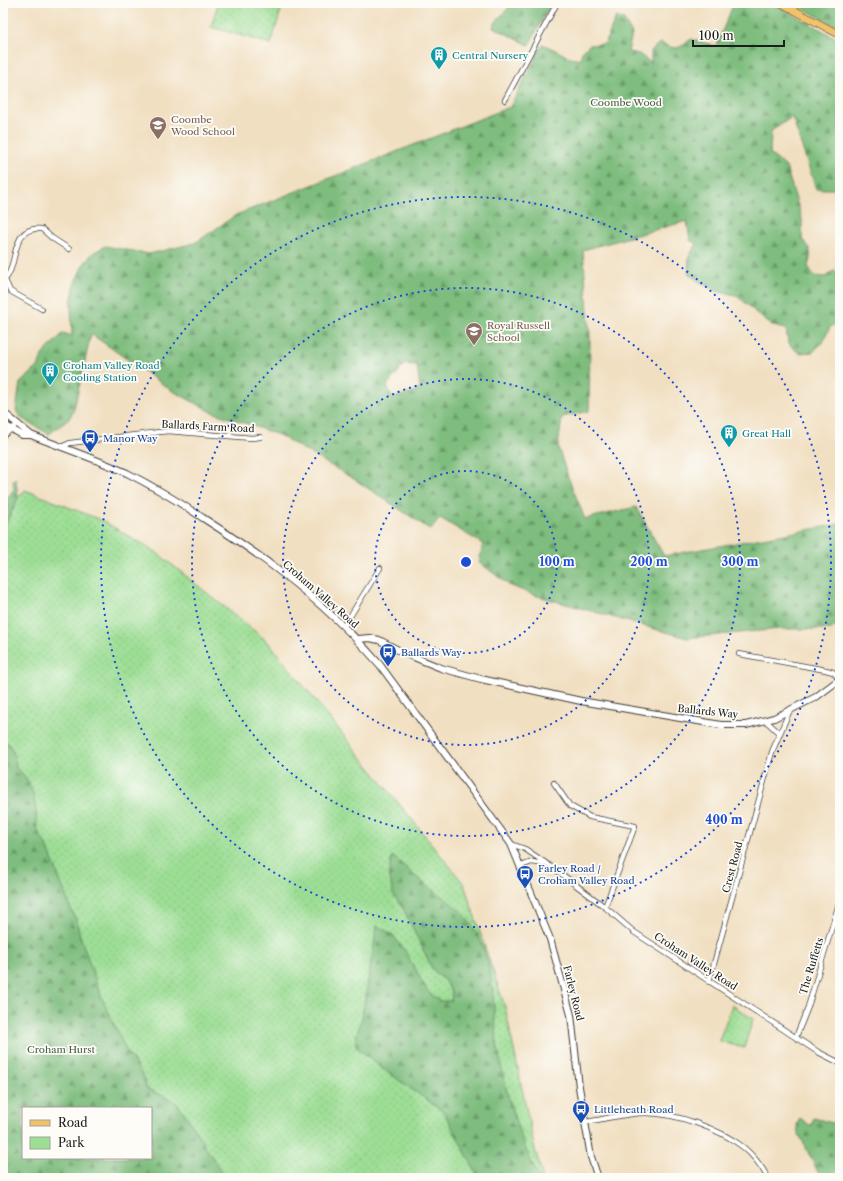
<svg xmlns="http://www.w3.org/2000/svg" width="843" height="1181" font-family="'Libre Caslon Text',serif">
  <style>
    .green { fill: url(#green-dots); stroke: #5c7d58; fill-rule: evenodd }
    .forest { fill: url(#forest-firs); stroke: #4d6c4d; fill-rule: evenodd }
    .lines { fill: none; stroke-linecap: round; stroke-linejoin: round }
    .minor-casing { stroke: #3c3935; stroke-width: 6 }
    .tertiary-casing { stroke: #3c3935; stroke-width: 8 }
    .primary-casing { stroke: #3c3935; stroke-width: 8 }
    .minor { stroke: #fff; stroke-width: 4.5 }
    .tertiary { stroke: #fff; stroke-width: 6 }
    .primary { stroke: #f1c369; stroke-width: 7 }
    .ring { fill: none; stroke: #1d4ed8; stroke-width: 2; stroke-dasharray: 2 4 }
    .labels { text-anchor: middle; stroke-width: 3.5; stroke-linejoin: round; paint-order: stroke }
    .culture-label { font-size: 10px; fill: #0d838f; stroke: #fdfcf7; text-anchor: start }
    .park-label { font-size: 10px; fill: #496046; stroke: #fdfcf7 }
    .education-label { font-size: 10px; fill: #785e54; stroke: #fdfcf7; text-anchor: start }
    .street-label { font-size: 10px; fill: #1c1c1c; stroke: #fdfcf7 }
    .transit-label { font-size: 10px; fill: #164399; stroke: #fdfcf7; text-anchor: start }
    .centre { fill: #1d4ed8; stroke: #fdfcf7; stroke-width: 2 }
    .ring-label { font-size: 12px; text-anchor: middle; font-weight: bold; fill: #1d4ed8; stroke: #fdfcf7; stroke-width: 3.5; stroke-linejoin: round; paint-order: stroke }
  </style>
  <defs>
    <pattern id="green-dots" width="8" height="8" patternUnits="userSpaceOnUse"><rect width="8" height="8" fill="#9dde95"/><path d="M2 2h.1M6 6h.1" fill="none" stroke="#87be80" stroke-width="1.8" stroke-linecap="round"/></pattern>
    <pattern id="forest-firs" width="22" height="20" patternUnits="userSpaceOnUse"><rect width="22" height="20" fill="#7ebd7e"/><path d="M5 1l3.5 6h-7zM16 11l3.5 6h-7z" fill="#696"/></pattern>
  </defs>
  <rect width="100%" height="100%" fill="#fdfcf7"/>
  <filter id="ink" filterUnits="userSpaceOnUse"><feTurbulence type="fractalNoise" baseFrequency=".025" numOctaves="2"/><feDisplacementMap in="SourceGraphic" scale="8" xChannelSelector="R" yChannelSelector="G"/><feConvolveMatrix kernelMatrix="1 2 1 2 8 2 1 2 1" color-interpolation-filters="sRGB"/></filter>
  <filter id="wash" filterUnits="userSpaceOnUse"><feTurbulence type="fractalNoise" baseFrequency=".012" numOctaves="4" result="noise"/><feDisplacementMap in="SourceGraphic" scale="16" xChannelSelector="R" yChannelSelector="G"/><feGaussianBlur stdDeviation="0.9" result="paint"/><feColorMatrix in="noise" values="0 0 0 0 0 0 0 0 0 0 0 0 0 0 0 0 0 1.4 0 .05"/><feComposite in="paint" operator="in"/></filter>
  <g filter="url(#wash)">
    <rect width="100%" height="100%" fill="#f1dfc1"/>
    <!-- green -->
    <path class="green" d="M 218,3 L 283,3 L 271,44 L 211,27 Z
      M 25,490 L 101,520 L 156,552 L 268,642 L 464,884 L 505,1007 L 534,1146 L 543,1178 L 3,1178 L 3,530 L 16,500 ZM 23,1108 L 151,1108 L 151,1158 L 23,1158 Z
      M 732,1005 L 753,1019 L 744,1048 L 719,1041 Z"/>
    <!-- forest -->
    <path class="forest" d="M 512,3 L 546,3 L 550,5 L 529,45 L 493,27 C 499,15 507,12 512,3 Z
      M 734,3 L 772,3 L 840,40 L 840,189 L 816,189 L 792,117 L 771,131 L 770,154 L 786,167 L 802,219 L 802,239 C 811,247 812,254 808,266 L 814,276 L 825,277 L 835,270 L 840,285 L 840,321 L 830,327 L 823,342 L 813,352 L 799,353 L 788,343 L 786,329 C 765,327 754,308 738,297 C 734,293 726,294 720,292 C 708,288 699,282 688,273 L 689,256 L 697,244 L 690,240 L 687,221 L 583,250 L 590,336 L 589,411 L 562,417 L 558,447 L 568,477 L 585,519 L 636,507 L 664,556 L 840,524 L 840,622 L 831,629 L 780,629 L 687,638 L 534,595 L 509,585 L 479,562 L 483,544 L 440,518 L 431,530 L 357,481 L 279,435 L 212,412 L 171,390 L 91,334 L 74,409 L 69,419 L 49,434 L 21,418 L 16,411 L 20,383 L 38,367 L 42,355 L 63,333 L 72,336 L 71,304 L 75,282 L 83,265 L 93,253 L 105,246 L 149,254 L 195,243 L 236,215 L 510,107 L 543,44 L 567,56 L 580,60 L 582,52 L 589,45 L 605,44 L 616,17 L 624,20 L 632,34 L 628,52 L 639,54 L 651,63 L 651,50 L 660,43 C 676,50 678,50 691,39 L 716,46 ZM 405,364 L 417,365 L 420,389 L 408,394 L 392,398 L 387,385 Z
      M 792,3 L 840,3 L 840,28 L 798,6 Z
      M 16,479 L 18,498 L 3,530 L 3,497 L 9,496 L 14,489 L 13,481 Z
      M 3,738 C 13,747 15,755 16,768 C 35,782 36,806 37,828 L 34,824 L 49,851 L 70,907 L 76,919 L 80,936 L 102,998 L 126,1050 L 143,1076 L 147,1089 L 175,1101 L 185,1114 L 224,1176 L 237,1176 L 242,1178 L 3,1178 ZM 23,1108 L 151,1108 L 151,1158 L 23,1158 Z
      M 392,856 C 401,862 407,869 415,876 C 431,890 461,907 472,925 C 498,966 491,1005 498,1049 C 506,1094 518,1137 539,1178 L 479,1178 L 444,1112 L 379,1066 L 356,1047 L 356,1037 L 362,1018 L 377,926 L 393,935 L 405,951 L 428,992 L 439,1001 L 451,1001 L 452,992 L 444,980 L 433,970 L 404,910 L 393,894 L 389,873 Z
      M 800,1118 L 811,1126 L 814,1118 L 840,1125 L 840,1178 L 821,1178 L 798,1132 L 797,1125 Z"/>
  </g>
  <g filter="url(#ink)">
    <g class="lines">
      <defs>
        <path id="minor" d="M 505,100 L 557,3
          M 5,280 L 10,291 L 42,309
          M 3,281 C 20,268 8,225 42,229 L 52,238 L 69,249
          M 3,436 L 14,427
          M 61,447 L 70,443 L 168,431 L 252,438 L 260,437
          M 344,626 L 380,568
          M 739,654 L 826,670 L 833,672 L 840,679
          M 765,720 L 779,733
          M 554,783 L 570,806 L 590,817 L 635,826 L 605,907
          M 511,844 L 525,849 L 556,870 L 605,907 L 634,932 L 818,1052 L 840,1063
          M 521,866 L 532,862 L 544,864
          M 709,982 L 772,752 L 789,712
          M 796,1037 L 808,1007 L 840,900
          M 586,1122 C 605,1119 626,1113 646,1113 C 675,1113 720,1129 743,1147 C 753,1155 762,1167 768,1178"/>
        <path id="tertiary" d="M 3,412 L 31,435
          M 3,424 L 22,435 L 31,435 C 63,448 96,459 127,473 C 153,486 179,502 203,518 C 268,559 329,606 380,665 L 511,844 L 550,939 L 571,1015 L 579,1087 L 591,1157 L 598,1178
          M 358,639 L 370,638 L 379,640 L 404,653 L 441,668 L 481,679 L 581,701 L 721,725 L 746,725 L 774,718 L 816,697 L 840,679"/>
        <path id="primary" d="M 781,3 L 840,35"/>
      </defs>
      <!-- minor casing -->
      <use href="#minor" class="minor-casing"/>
      <!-- tertiary casing -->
      <use href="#tertiary" class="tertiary-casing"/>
      <!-- primary casing -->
      <use href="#primary" class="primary-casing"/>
      <!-- minor -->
      <use href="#minor" class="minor"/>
      <!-- tertiary -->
      <use href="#tertiary" class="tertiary"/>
      <!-- primary -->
      <use href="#primary" class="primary"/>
    </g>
  </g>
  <!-- distance rings -->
  <g class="ring">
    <circle cx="466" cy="562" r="91"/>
    <circle cx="466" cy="562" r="183"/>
    <circle cx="466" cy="562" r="274"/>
    <circle cx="466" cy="562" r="365"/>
  </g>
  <!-- icons -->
  <defs>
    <symbol id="building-pin" viewBox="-11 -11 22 30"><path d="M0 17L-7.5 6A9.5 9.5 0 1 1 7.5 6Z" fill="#0f9aa8" stroke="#fdfcf7"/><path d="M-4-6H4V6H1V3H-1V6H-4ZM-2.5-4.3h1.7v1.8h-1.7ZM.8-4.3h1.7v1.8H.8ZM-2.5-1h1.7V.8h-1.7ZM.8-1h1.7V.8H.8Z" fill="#fff"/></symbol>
    <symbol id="school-pin" viewBox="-11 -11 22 30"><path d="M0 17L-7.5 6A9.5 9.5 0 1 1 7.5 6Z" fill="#8d6e63" stroke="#fdfcf7"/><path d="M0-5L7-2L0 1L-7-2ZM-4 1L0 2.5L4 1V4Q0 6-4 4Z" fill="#fff"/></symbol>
    <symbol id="bus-pin" viewBox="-11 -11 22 30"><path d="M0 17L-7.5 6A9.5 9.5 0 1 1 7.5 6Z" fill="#1a4fb4" stroke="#fdfcf7"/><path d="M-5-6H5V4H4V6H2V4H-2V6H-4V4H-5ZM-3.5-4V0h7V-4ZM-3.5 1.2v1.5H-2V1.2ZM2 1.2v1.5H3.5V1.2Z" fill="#fff"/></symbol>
  </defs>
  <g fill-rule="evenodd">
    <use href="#building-pin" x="429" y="45" width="20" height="27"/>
    <use href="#school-pin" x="148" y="115" width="20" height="27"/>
    <use href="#school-pin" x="464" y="321" width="20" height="27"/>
    <use href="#building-pin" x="40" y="361" width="20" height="27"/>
    <use href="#building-pin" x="719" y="423" width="20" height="27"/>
    <use href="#bus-pin" x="80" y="428" width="20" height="27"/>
    <use href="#bus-pin" x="378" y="642" width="20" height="27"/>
    <use href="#bus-pin" x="515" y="864" width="20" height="27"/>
    <use href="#bus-pin" x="571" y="1099" width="20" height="27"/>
  </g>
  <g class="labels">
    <!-- culture labels -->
    <g class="culture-label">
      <text x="452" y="59">Central Nursery</text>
      <text x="63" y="369">Croham Valley Road<tspan x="63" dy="12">Cooling Station</tspan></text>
      <text x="742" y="437">Great Hall</text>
    </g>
    <!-- park labels -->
    <g class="park-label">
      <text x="626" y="106">Coombe Wood</text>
      <text x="61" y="1053">Croham Hurst</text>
    </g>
    <!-- education labels -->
    <g class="education-label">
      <text x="171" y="123">Coombe<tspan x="171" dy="12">Wood School</tspan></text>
      <text x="487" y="329">Royal Russell<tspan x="487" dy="12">School</tspan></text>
    </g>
    <!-- street labels -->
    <g class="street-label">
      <text transform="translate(208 426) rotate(3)" y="4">Ballards Farm Road</text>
      <text transform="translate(321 594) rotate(41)" y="4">Croham Valley Road</text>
      <text transform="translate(708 711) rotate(6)" y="4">Ballards Way</text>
      <text transform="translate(732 867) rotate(-75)" y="4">Crest Road</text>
      <text transform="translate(696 961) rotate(33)" y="4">Croham Valley Road</text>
      <text transform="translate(811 966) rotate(-73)" y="4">The Ruffetts</text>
      <text transform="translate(574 993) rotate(76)" y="4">Farley Road</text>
    </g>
    <!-- transit labels -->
    <g class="transit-label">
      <text x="103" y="442">Manor Way</text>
      <text x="401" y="656">Ballards Way</text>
      <text x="538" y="872">Farley Road /<tspan x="538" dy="12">Croham Valley Road</tspan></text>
      <text x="594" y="1113">Littleheath Road</text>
    </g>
  </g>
  <circle cx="466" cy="562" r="6" class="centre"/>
  <g class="ring-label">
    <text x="557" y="566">100 m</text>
    <text x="649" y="566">200 m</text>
    <text x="740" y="566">300 m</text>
    <text x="724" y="824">400 m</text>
  </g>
  <!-- margin -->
  <rect width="843" height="1181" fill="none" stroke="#fdfcf7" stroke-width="16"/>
  <!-- legend -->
  <rect x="22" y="1107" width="130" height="52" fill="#fdfcf7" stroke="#a3a29f"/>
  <rect x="30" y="1120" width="20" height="6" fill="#f1c369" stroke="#a3a29f"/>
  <text x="58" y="1127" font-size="12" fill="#1c1c1c">Road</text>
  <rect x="30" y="1137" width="20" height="12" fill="#9dde95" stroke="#a3a29f"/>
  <text x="58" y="1147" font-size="12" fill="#1c1c1c">Park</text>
  <!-- scale -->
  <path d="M693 40v6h91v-6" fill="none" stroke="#1c1c1c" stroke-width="2"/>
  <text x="699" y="40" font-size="12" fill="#1c1c1c" stroke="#fdfcf7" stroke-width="3" paint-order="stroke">100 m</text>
</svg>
